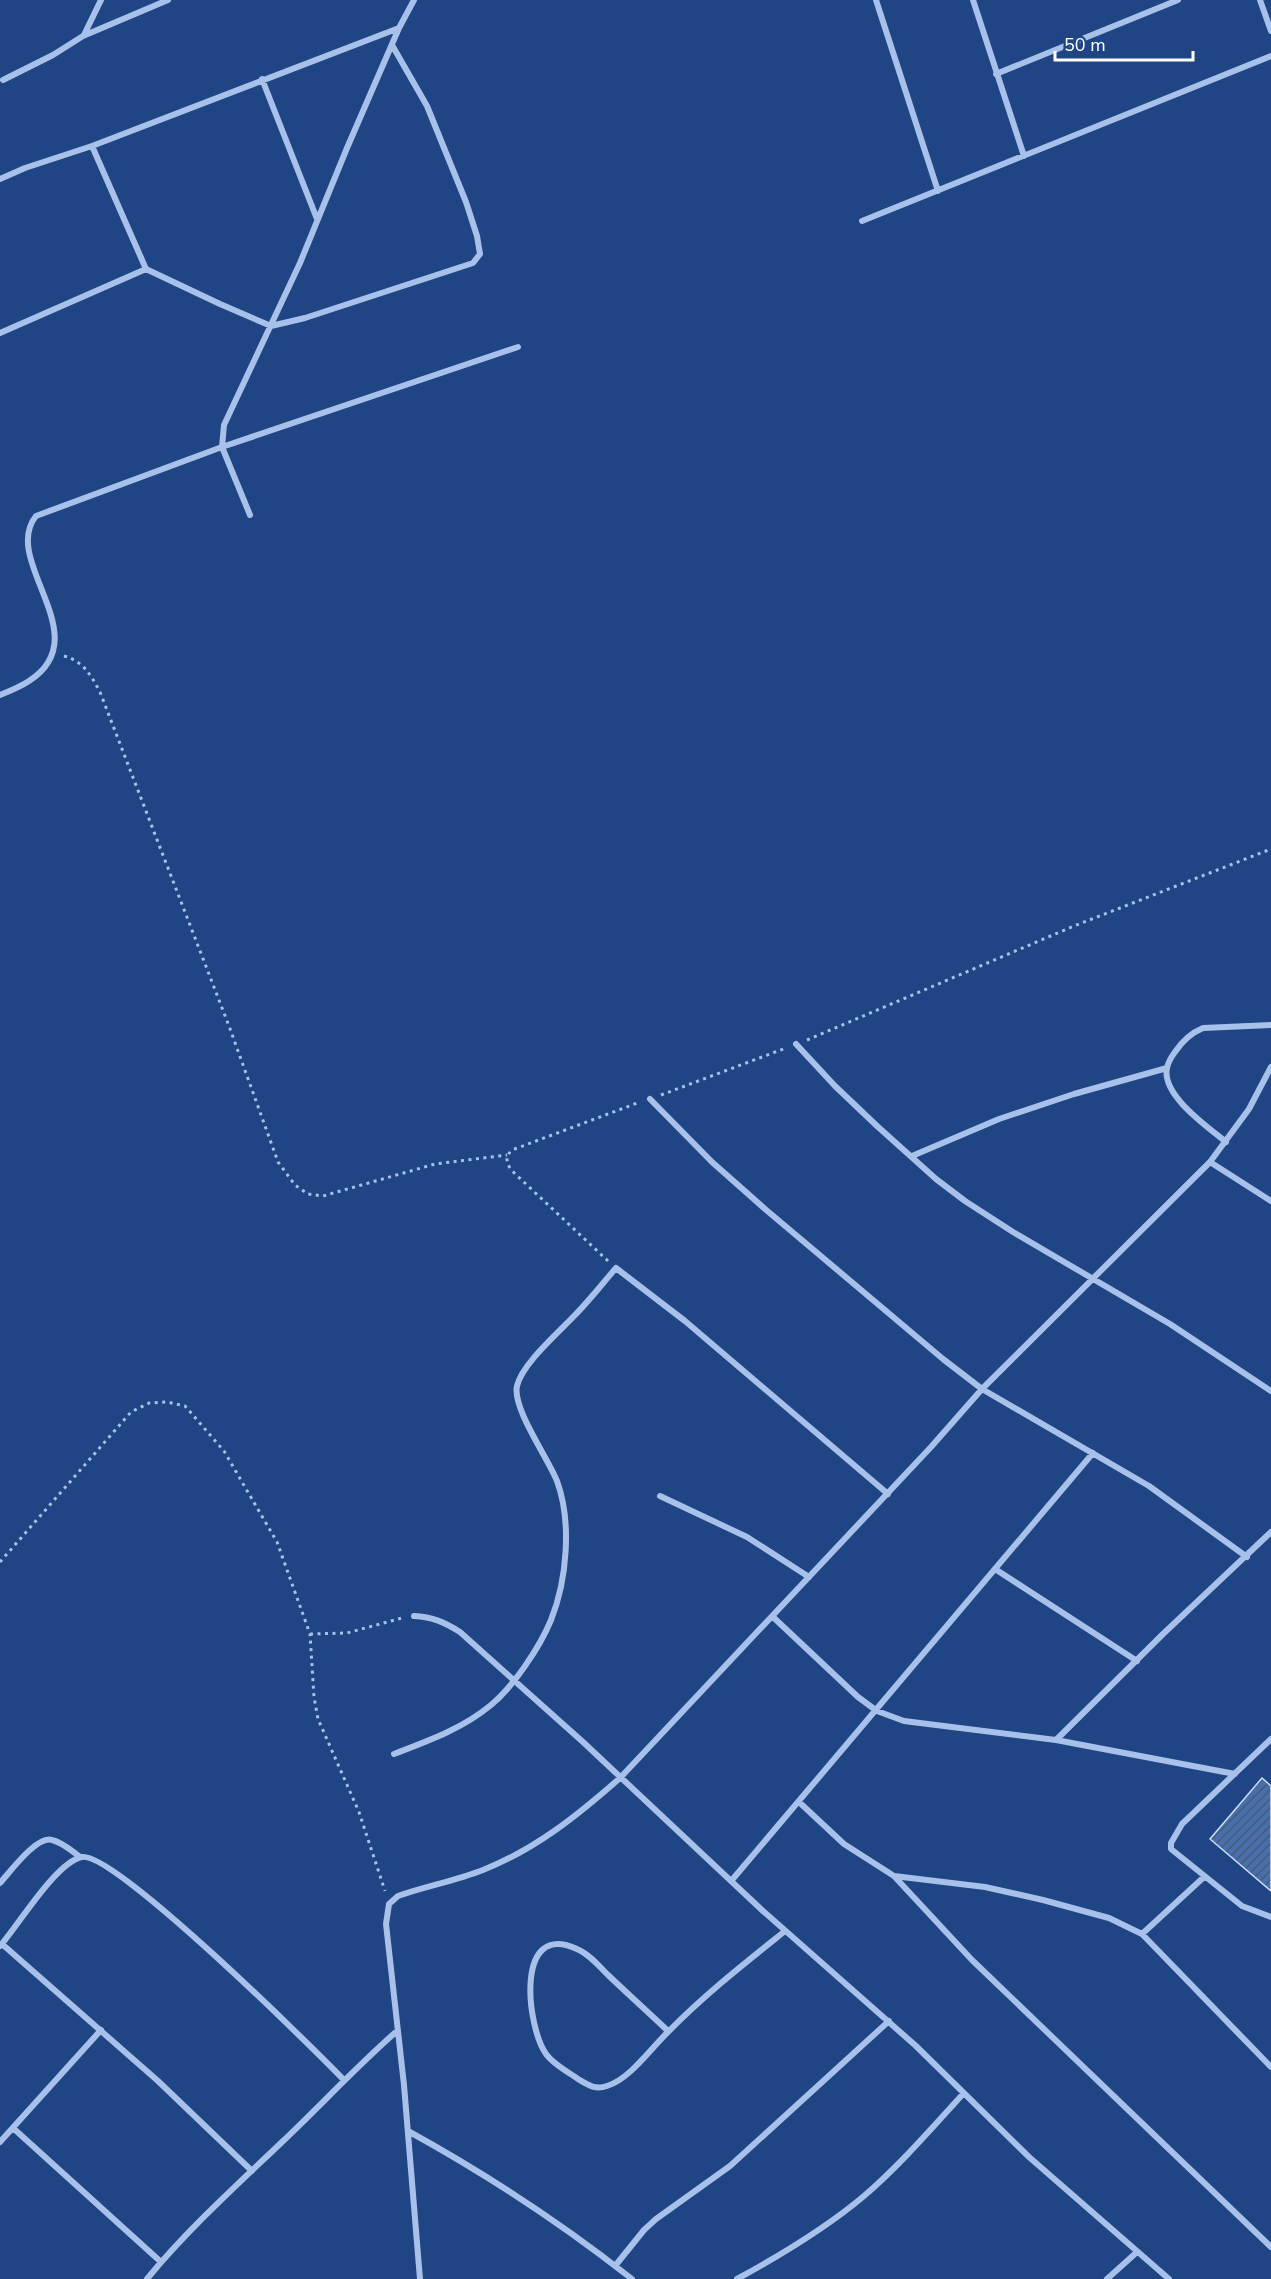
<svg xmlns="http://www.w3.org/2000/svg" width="1271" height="2279" font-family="'Nunito Sans',sans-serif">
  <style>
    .building { fill: url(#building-hatch); stroke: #ccddf7; stroke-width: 1.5 }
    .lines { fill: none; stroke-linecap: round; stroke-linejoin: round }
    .path { stroke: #a7c1ea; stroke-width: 3; stroke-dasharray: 3 4.5; stroke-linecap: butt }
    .street { stroke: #a7c1ea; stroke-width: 6 }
  </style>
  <defs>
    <pattern id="building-hatch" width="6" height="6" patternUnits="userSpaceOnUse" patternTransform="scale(1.5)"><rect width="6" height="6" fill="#486fad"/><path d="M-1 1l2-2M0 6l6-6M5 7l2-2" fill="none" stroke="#4a5a73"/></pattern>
  </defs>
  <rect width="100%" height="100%" fill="#1f4585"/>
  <!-- building -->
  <path class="building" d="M 1262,1778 L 1271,1786 L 1271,1891 L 1210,1839 Z"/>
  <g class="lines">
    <!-- path -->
    <path class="path" d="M 64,656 C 83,661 91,675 100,692 L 229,1026 L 278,1162 L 295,1185 L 308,1194 L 323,1196 L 435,1164 L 507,1155
      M 807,1040 L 1074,926 L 1271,849
      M 661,1095 L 786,1048
      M 608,1261 L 511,1170 C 506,1161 505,1157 512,1150 L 640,1102
      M 0,1562 L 131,1412 L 149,1403 L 167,1402 L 185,1406 L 224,1451 L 277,1542 L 310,1634 L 314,1697 L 318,1719 L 359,1812 L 385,1891
      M 310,1634 L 347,1633 L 402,1618"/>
    <!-- street -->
    <path class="street" d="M 876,0 L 938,191
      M 973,0 L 1024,156
      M 1260,0 L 1271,31
      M 84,35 L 101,0
      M 996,74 L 1178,0
      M 262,79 L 317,219
      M 3,80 L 53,55 L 83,36 L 168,0
      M 92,146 L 146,269
      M 0,179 L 25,168 L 92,146 L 399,28
      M 862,221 L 1271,56
      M 0,333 L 146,269 L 220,304 L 271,326 L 305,318 L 473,263 L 480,254 L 477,236 L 466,202 L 427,106 L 392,45
      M 250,515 L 222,447 L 224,425 L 300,263 L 347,148 L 399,28 L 414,0
      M 0,695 C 10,691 20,687 29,681 C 99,636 0,561 36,516 L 222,447 L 518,347
      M 796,1044 L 835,1086 L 877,1126 L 936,1179 L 965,1201 L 1013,1232 L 1170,1324 L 1271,1391
      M 650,1099 L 712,1162 L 765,1209 L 943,1359 L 982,1389 L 1149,1486 L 1247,1557
      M 1226,1142 C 1208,1127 1161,1095 1167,1068 C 1168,1063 1172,1056 1175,1052 C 1183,1040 1191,1033 1203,1028 L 1271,1025
      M 912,1156 L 999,1119 L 1074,1094 L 1167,1068
      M 1210,1162 L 1271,1201
      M 660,1496 L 747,1537 L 809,1577
      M 995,1569 L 1137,1661
      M 414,1616 C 433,1617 444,1622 460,1632 L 583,1742 L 763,1911 L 916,2046 L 1029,2157 L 1169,2279
      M 773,1617 L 858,1697 L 877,1711 L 904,1721 L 1056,1740 L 1235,1774
      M 1271,1739 L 1182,1824 L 1171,1843 L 1171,1849 L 1242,1906 L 1271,1917
      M 1056,1740 L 1163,1634 L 1271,1532
      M 394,1754 C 428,1741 462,1729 491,1705 C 513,1687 540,1647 551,1620 C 567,1580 572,1522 557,1481 C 548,1458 512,1408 517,1386 C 522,1364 558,1333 574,1316 C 589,1301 602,1284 616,1268 L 685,1321 L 888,1494
      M 799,1802 L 844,1844 L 894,1876 L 985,1887 L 1043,1900 L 1109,1918 L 1142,1934 L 1271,2067
      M 894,1876 L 972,1960 L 1271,2247
      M 732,1880 L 1093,1453
      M 0,1883 C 10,1872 37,1835 52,1840 C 62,1842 72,1851 80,1857
      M 1142,1934 L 1204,1877
      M 2,1944 L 158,2081 L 252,2171
      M 0,1946 C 18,1926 56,1862 82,1857 C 114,1851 313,2048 344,2080
      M 668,2031 C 648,2012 628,1994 608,1975 C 599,1966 589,1954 577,1949 C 514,1920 527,2027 546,2054 C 553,2064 568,2072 578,2079 C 588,2085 595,2090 607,2086 C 630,2079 651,2048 668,2032 C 704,1995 745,1963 785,1931
      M 13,2128 L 161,2262
      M 408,2131 C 486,2174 561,2223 632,2279
      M 0,2142 L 101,2030
      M 615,2266 L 644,2230 L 656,2219 L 730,2166 L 889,2021
      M 147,2279 C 187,2230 236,2186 282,2142 C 321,2105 357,2066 397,2031
      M 420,2279 L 404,2085 L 386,1924 L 389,1904 L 398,1896 C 426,1886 455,1881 483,1870 C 536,1849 578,1815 620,1778 L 931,1447 L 982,1389 L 1210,1162 L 1249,1109 L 1271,1067
      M 737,2279 C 781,2255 826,2228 864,2196 C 900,2165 931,2129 963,2094
      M 1107,2279 L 1137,2252"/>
  </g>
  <!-- scale -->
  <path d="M1055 51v9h138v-9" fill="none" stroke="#ffffff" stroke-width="3"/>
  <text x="1064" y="51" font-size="18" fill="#ffffff" stroke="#1f4585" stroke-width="4.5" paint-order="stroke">50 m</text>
</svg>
